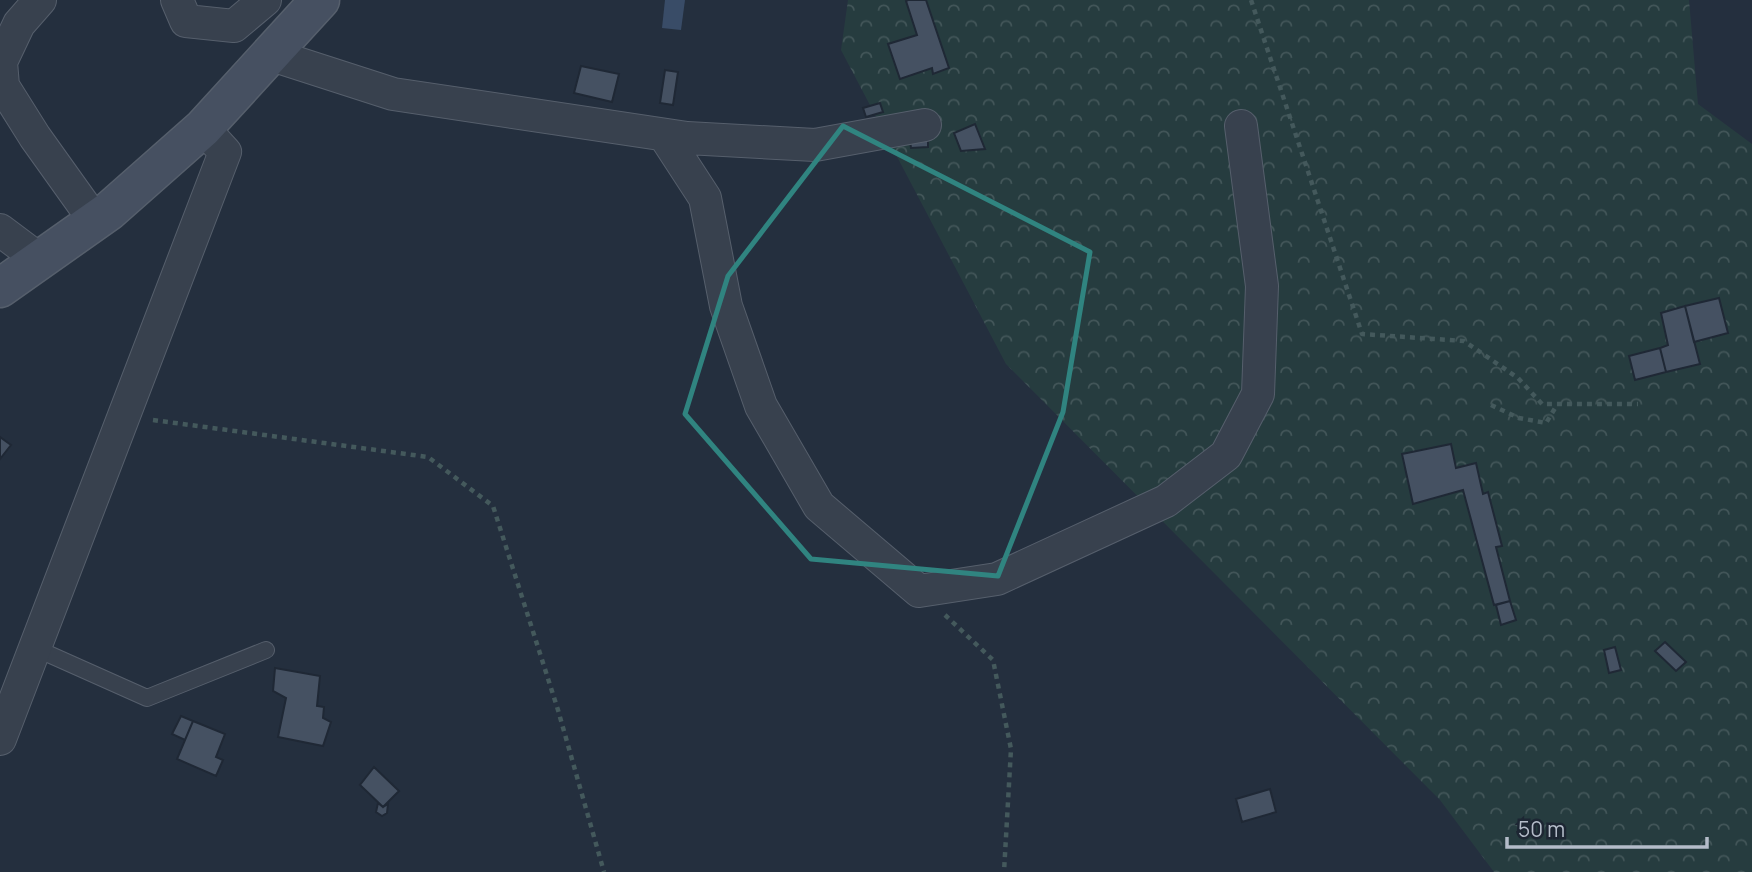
<svg xmlns="http://www.w3.org/2000/svg" width="1752" height="872" font-family="Manrope,sans-serif">
  <style>
    .forest { fill: url(#forest-crowns) }
    .water { fill: #394c67 }
    .building { fill: #455162; stroke: #1f2835; stroke-width: 2 }
    .lines { fill: none; stroke-linecap: round; stroke-linejoin: round }
    .service-casing { stroke: #565f6c; stroke-width: 18 }
    .minor-casing { stroke: #565f6c; stroke-width: 34 }
    .secondary-casing { stroke: #565f6c; stroke-width: 41 }
    .path { stroke: #44595c; stroke-width: 4.5; stroke-dasharray: 5 5; stroke-linecap: butt }
    .service { stroke: #38414e; stroke-width: 16 }
    .minor { stroke: #38414e; stroke-width: 32 }
    .secondary { stroke: #465061; stroke-width: 38 }
    .marked { fill: none; stroke: #308480; stroke-width: 5; stroke-linejoin: round }
  </style>
  <defs>
    <pattern id="forest-crowns" width="20" height="18" patternUnits="userSpaceOnUse" patternTransform="scale(1.75)"><rect width="20" height="18" fill="#263c3f"/><path d="M2 6a3 3 0 1 1 6 0M12 15a3 3 0 1 1 6 0" fill="none" stroke="#435659"/></pattern>
  </defs>
  <rect width="100%" height="100%" fill="#242f3e"/>
  <!-- forest -->
  <path class="forest" d="M 848,0 L 1689,0 L 1698,104 L 1752,144 L 1752,872 L 1494,872 L 1440,800 L 1006,364 L 841,50 Z"/>
  <!-- water -->
  <path class="water" d="M 665,0 L 685,0 L 681,30 L 662,28 Z"/>
  <!-- building -->
  <path class="building" d="M 908,0 L 926,0 L 949,68 L 933,74 L 932,68 L 900,79 L 888,44 L 917,35 L 906,1 Z
    M 581,66 L 619,74 L 612,102 L 574,93 Z
    M 665,70 L 678,72 L 673,105 L 660,103 Z
    M 880,103 L 883,112 L 866,117 L 863,108 Z
    M 975,124 L 985,149 L 961,151 L 954,133 Z
    M 928,140 L 928,147 L 911,148 L 910,141 Z
    M 1719,298 L 1728,333 L 1694,342 L 1685,306 Z
    M 1685,306 L 1700,364 L 1666,372 L 1660,348 L 1668,345 L 1661,313 Z
    M 1660,348 L 1666,372 L 1635,380 L 1629,356 Z
    M 0,437 L 11,445 L 0,459 Z
    M 1451,444 L 1456,468 L 1476,463 L 1483,494 L 1488,492 L 1502,546 L 1496,547 L 1510,601 L 1494,605 L 1463,490 L 1413,504 L 1402,454 Z
    M 1510,601 L 1516,620 L 1501,625 L 1496,605 Z
    M 1665,642 L 1686,662 L 1676,671 L 1655,651 Z
    M 1615,647 L 1621,670 L 1609,673 L 1604,650 Z
    M 275,668 L 320,676 L 317,706 L 324,707 L 323,718 L 331,722 L 323,746 L 278,737 L 286,698 L 273,691 Z
    M 181,716 L 193,721 L 185,740 L 172,734 Z
    M 193,721 L 225,734 L 216,757 L 223,760 L 216,776 L 177,759 Z
    M 374,767 L 399,791 L 383,807 L 360,785 Z
    M 1270,789 L 1276,812 L 1242,822 L 1236,799 Z
    M 378,803 L 383,807 L 388,804 L 387,813 L 382,816 L 376,812 Z"/>
  <g class="lines">
    <defs>
      <path id="service" d="M 35,648 L 147,698 L 266,650"/>
      <path id="minor" d="M 40,0 L 19,24 L 1,62 L 3,86 L 35,137 L 95,221
        M 177,0 L 186,21 L 234,26 L 265,0
        M 272,55 L 393,94 L 687,138 L 815,145 L 925,125
        M 664,135 L 705,198 L 726,306 L 761,406 L 819,506 L 919,591 L 997,579 L 1166,501 L 1226,455 L 1258,394 L 1262,286 L 1241,126
        M 0,230 L 40,260
        M 0,739 L 225,152 L 203,128"/>
      <path id="secondary" d="M 0,288 L 109,211 L 203,128 L 320,0"/>
    </defs>
    <!-- service casing -->
    <use href="#service" class="service-casing"/>
    <!-- minor casing -->
    <use href="#minor" class="minor-casing"/>
    <!-- secondary casing -->
    <use href="#secondary" class="secondary-casing"/>
    <!-- path -->
    <path class="path" d="M 1251,0 L 1362,334 L 1464,341 L 1518,378 L 1542,404 L 1638,404
      M 1491,405 L 1519,418 L 1546,423 L 1557,405
      M 153,420 L 428,457 L 493,506 L 558,710 L 604,872
      M 945,615 L 993,660 L 1011,749 L 1004,872"/>
    <!-- service -->
    <use href="#service" class="service"/>
    <!-- minor -->
    <use href="#minor" class="minor"/>
    <!-- secondary -->
    <use href="#secondary" class="secondary"/>
  </g>
  <!-- marked area -->
  <path class="marked" d="M 843,126 L 1090,252 L 1063,412 L 998,576 L 811,559 L 685,414 L 728,276 Z"/>
  <!-- scale -->
  <path d="M1507 837v10h200v-10" fill="none" stroke="#b4bcc9" stroke-width="3.5"/>
  <text x="1518" y="837" font-size="21" fill="#b4bcc9" stroke="#1d2633" stroke-width="5" paint-order="stroke">50 m</text>
</svg>
